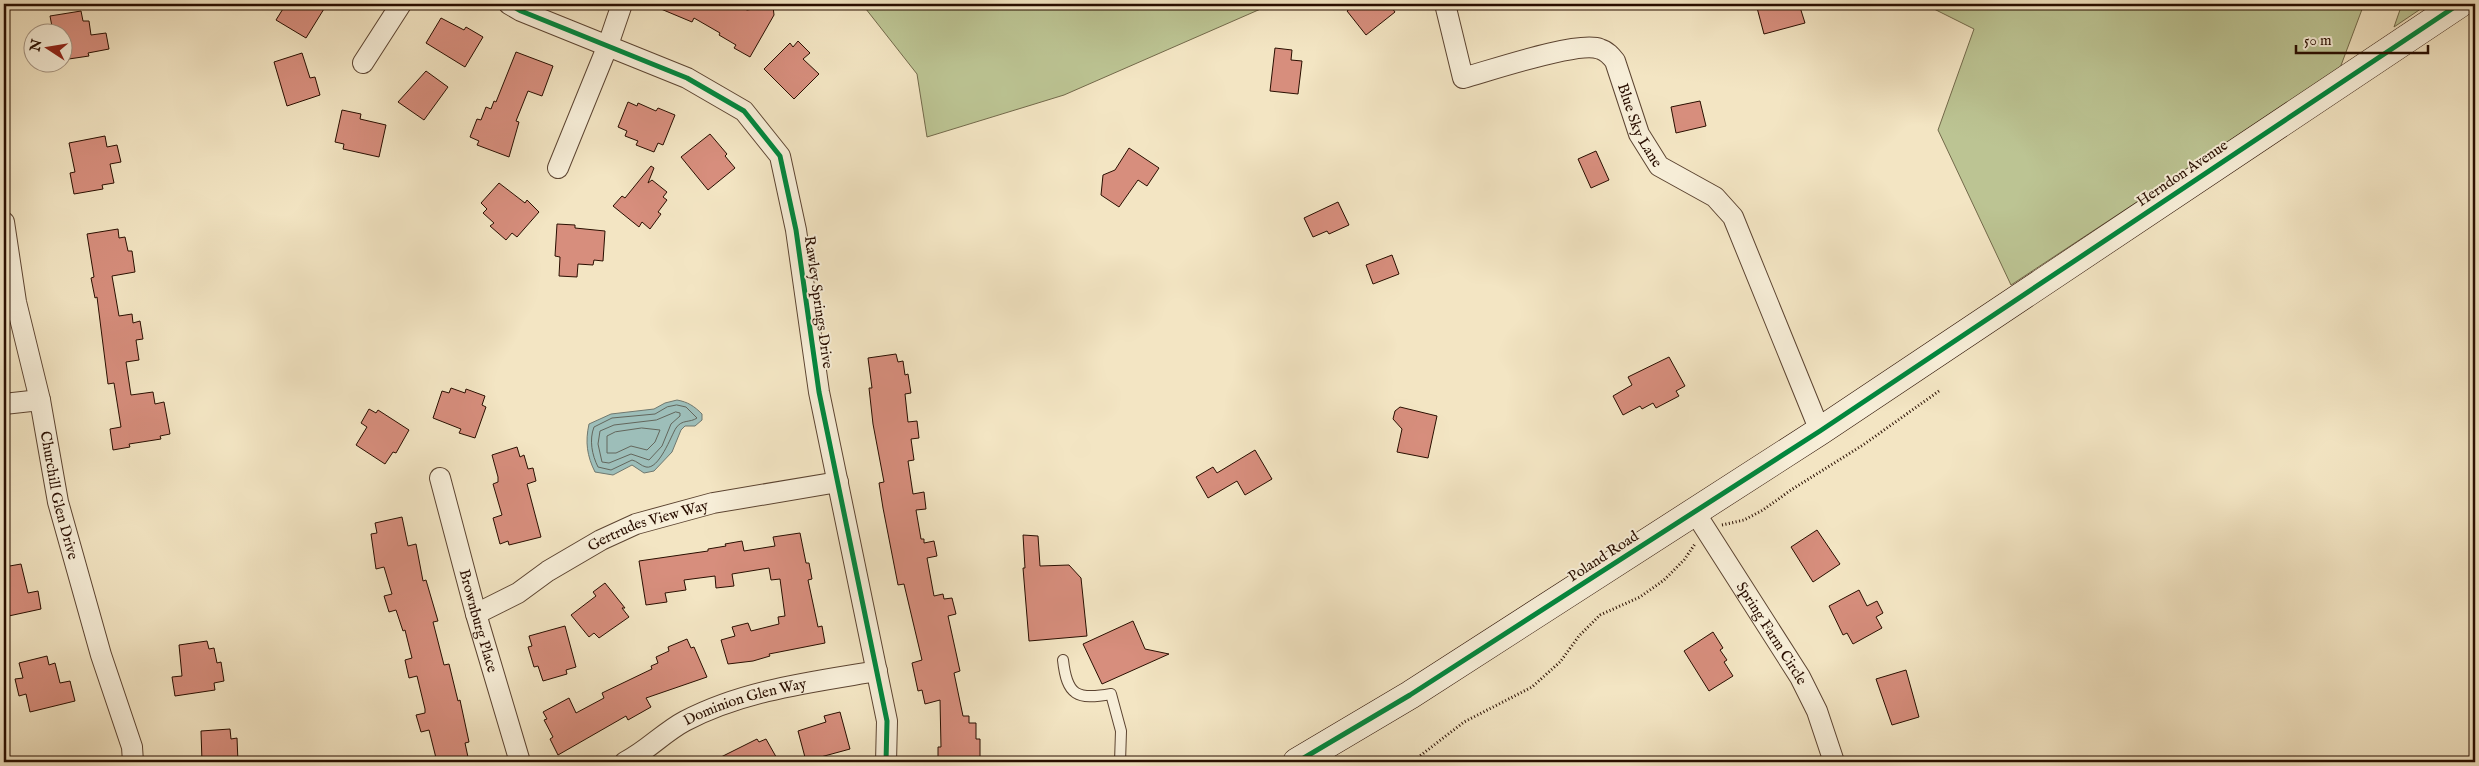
<svg xmlns="http://www.w3.org/2000/svg" width="2479" height="766" font-family="'IM FELL English',serif">
  <style>
    .green { fill: #bcc493; stroke: #72694a }
    .water { fill: #9dbeb9; stroke: #6f786f }
    .lines { fill: none; stroke-linecap: round; stroke-linejoin: round }
    .shore { stroke: #63665c; stroke-width: 1 }
    .building { fill: #d78e7d; stroke: #290e00 }
    .lane-casing { stroke: #5c4431; stroke-width: 12 }
    .street-casing { stroke: #5c4431; stroke-width: 22 }
    .secondary-casing { stroke: #290e00; stroke-width: 29 }
    .path { stroke: #290e00; stroke-width: 3; stroke-dasharray: 1 2.5; stroke-linecap: butt }
    .lane { stroke: #f7eed8; stroke-width: 10 }
    .street { stroke: #f7eed8; stroke-width: 20 }
    .secondary { stroke: #f7eed8; stroke-width: 28 }
    .cycleway-casing { stroke: #f7eed8; stroke-width: 8 }
    .cycleway { stroke: #00873e; stroke-width: 5 }
    .labels { text-anchor: middle; stroke-width: 4; stroke-linejoin: round; paint-order: stroke }
    .street-label { font-size: 15px; fill: #290e00; stroke: #f7eed8 }
  </style>
  <rect width="100%" height="100%" fill="#f3e5c3"/>
  <filter id="stains"><feTurbulence type="fractalNoise" baseFrequency=".004" numOctaves="4"/><feColorMatrix values="0 0 0 0 .2 0 0 0 0 .09 0 0 0 0 .02 0 0 0 .5 -.17"/></filter>
  <radialGradient id="worn" r=".72"><stop offset=".6" stop-color="#630" stop-opacity="0"/><stop offset="1" stop-color="#630" stop-opacity=".3"/></radialGradient>
  <!-- green -->
  <path class="green" d="M 862,4 L 1272,4 L 1064,95 L 927,137 L 917,74 Z
    M 1924,4 L 2364,4 L 2340,68 L 2011,285 L 1938,130 L 1974,29 Z
    M 2402,4 L 2428,4 L 2394,27 Z"/>
  <!-- water -->
  <path class="water" d="M 677,400 C 688,402 694,406 702,414 L 702,420 L 695,426 L 685,426 L 681,430 L 672,452 L 654,471 L 644,473 L 632,465 L 613,475 L 595,472 C 587,456 585,442 589,424 L 611,414 L 654,409 L 665,403 Z"/>
  <g class="lines">
    <!-- shore -->
    <path class="shore" d="M 677,405 L 686,407 L 697,418 C 690,423 682,419 676,428 C 671,436 659,470 646,467 C 641,466 637,461 632,460 L 611,470 L 598,467 C 592,455 589,440 594,427 L 612,418 L 655,414 L 667,407 Z
      M 676,412 L 680,413 L 680,416 L 671,424 L 662,446 L 649,460 L 631,454 L 609,463 L 602,462 L 598,444 L 600,431 L 614,425 L 656,420 Z
      M 642,428 L 660,430 L 655,442 L 647,450 L 631,446 L 616,453 L 607,453 L 607,436 L 615,432 Z"/>
  </g>
  <!-- building -->
  <path class="building" d="M 286,4 L 327,4 L 306,38 L 276,20 Z
    M 649,4 L 736,4 L 747,10 L 773,6 L 774,15 L 750,57 L 734,48 L 736,45 L 719,35 L 720,33 L 694,18 L 692,22 Z
    M 1356,4 L 1389,4 L 1395,12 L 1366,35 L 1347,11 Z
    M 1756,4 L 1799,4 L 1805,23 L 1764,34 Z
    M 81,11 L 83,21 L 89,21 L 91,35 L 106,33 L 109,49 L 88,53 L 89,56 L 62,60 L 62,32 L 53,32 L 50,16 Z
    M 441,18 L 464,30 L 466,27 L 483,37 L 465,67 L 426,43 Z
    M 798,41 L 810,53 L 803,59 L 819,74 L 794,99 L 764,69 L 790,43 L 793,47 Z
    M 1275,48 L 1292,50 L 1291,60 L 1302,61 L 1298,94 L 1270,91 Z
    M 516,52 L 553,66 L 542,96 L 528,91 L 516,121 L 519,122 L 509,157 L 477,145 L 479,141 L 470,137 L 477,119 L 481,120 L 486,107 L 491,109 L 494,101 L 496,102 Z
    M 302,53 L 310,78 L 315,77 L 320,95 L 287,106 L 274,62 Z
    M 426,71 L 448,87 L 424,120 L 398,102 Z
    M 1700,101 L 1706,126 L 1676,133 L 1671,107 Z
    M 628,102 L 637,106 L 638,103 L 656,111 L 658,108 L 675,115 L 663,145 L 658,143 L 654,152 L 636,145 L 638,141 L 625,136 L 627,131 L 618,127 Z
    M 342,110 L 361,114 L 360,119 L 386,125 L 379,157 L 343,149 L 344,144 L 335,142 Z
    M 710,134 L 727,154 L 725,156 L 735,168 L 708,190 L 681,157 Z
    M 105,136 L 107,147 L 117,145 L 121,162 L 110,164 L 114,183 L 102,185 L 103,189 L 74,194 L 70,173 L 75,172 L 69,143 Z
    M 1129,148 L 1159,168 L 1147,186 L 1138,180 L 1119,207 L 1101,195 L 1103,175 L 1115,170 Z
    M 1596,151 L 1609,180 L 1591,188 L 1578,159 Z
    M 651,166 L 654,168 L 648,183 L 652,180 L 667,192 L 663,197 L 667,200 L 658,212 L 661,214 L 650,229 L 642,222 L 639,227 L 613,206 L 622,196 L 625,198 Z
    M 499,183 L 525,203 L 527,200 L 539,212 L 517,237 L 512,233 L 506,240 L 490,226 L 494,223 L 483,213 L 487,209 L 481,203 Z
    M 1338,202 L 1349,225 L 1329,234 L 1327,231 L 1313,237 L 1304,218 Z
    M 557,224 L 575,225 L 575,228 L 605,231 L 603,261 L 594,260 L 593,265 L 578,264 L 577,277 L 559,276 L 560,257 L 555,256 Z
    M 118,229 L 119,238 L 125,237 L 128,251 L 132,251 L 135,272 L 112,276 L 119,316 L 132,314 L 133,323 L 140,321 L 143,339 L 136,340 L 139,360 L 126,362 L 131,395 L 153,392 L 155,404 L 164,402 L 170,434 L 160,436 L 161,439 L 129,444 L 130,447 L 113,450 L 110,429 L 121,427 L 114,383 L 108,384 L 97,297 L 95,298 L 91,278 L 94,277 L 87,234 Z
    M 1392,255 L 1399,274 L 1373,284 L 1366,265 Z
    M 896,354 L 898,362 L 903,361 L 905,375 L 908,374 L 911,393 L 905,394 L 908,422 L 917,421 L 919,438 L 911,439 L 914,460 L 908,461 L 913,494 L 924,492 L 926,509 L 916,510 L 921,539 L 924,539 L 924,543 L 934,541 L 937,556 L 927,558 L 934,596 L 943,594 L 944,599 L 952,598 L 956,614 L 948,616 L 960,671 L 954,673 L 963,716 L 969,716 L 969,723 L 976,723 L 976,739 L 980,739 L 980,758 L 970,758 L 970,762 L 938,762 L 938,747 L 941,747 L 940,700 L 925,704 L 922,690 L 918,691 L 912,663 L 922,660 L 904,584 L 898,585 L 883,508 L 879,483 L 884,482 L 873,424 L 869,388 L 872,388 L 868,358 Z
    M 1669,357 L 1685,386 L 1676,391 L 1679,396 L 1656,408 L 1653,403 L 1642,409 L 1640,406 L 1623,415 L 1613,396 L 1632,385 L 1628,377 Z
    M 451,388 L 465,393 L 466,389 L 485,396 L 482,405 L 486,407 L 475,438 L 459,433 L 461,429 L 433,418 L 442,391 L 449,393 Z
    M 1400,407 L 1437,416 L 1428,458 L 1397,452 L 1402,429 L 1393,419 L 1395,411 Z
    M 369,409 L 376,413 L 378,410 L 409,430 L 396,453 L 393,452 L 385,464 L 356,445 L 367,427 L 361,423 Z
    M 517,447 L 520,457 L 524,455 L 528,469 L 533,468 L 536,481 L 527,484 L 541,537 L 509,545 L 508,541 L 500,544 L 493,518 L 502,515 L 493,484 L 498,482 L 498,477 L 492,455 Z
    M 1255,450 L 1272,479 L 1245,495 L 1237,481 L 1208,498 L 1196,477 L 1213,467 L 1217,473 Z
    M 402,517 L 408,546 L 416,544 L 423,581 L 426,580 L 438,621 L 433,622 L 444,665 L 449,664 L 458,701 L 460,700 L 469,742 L 465,743 L 469,762 L 437,762 L 429,730 L 421,732 L 416,715 L 425,713 L 425,709 L 417,676 L 409,678 L 405,660 L 412,658 L 405,630 L 403,631 L 396,610 L 389,612 L 384,596 L 392,594 L 384,567 L 376,569 L 371,534 L 377,533 L 375,523 Z
    M 1817,530 L 1840,564 L 1813,582 L 1791,547 Z
    M 800,533 L 806,563 L 809,563 L 812,579 L 808,580 L 818,627 L 822,626 L 825,643 L 769,654 L 770,656 L 753,661 L 728,664 L 721,640 L 735,636 L 732,627 L 748,623 L 751,631 L 779,624 L 778,617 L 785,616 L 780,579 L 771,580 L 769,568 L 732,574 L 734,586 L 716,588 L 715,576 L 684,580 L 686,590 L 665,593 L 667,602 L 646,605 L 639,561 L 708,551 L 708,549 L 726,546 L 725,544 L 742,541 L 744,551 L 775,546 L 773,537 Z
    M 1023,535 L 1038,536 L 1040,566 L 1069,565 L 1081,578 L 1087,636 L 1029,641 L 1023,568 L 1025,568 Z
    M 21,564 L 28,593 L 38,591 L 41,609 L 4,617 L 4,567 Z
    M 605,583 L 625,608 L 622,608 L 629,617 L 599,638 L 594,633 L 589,637 L 571,615 L 596,596 L 593,592 Z
    M 1859,590 L 1867,606 L 1877,601 L 1883,613 L 1876,617 L 1882,628 L 1853,644 L 1847,633 L 1843,635 L 1829,606 Z
    M 1133,621 L 1145,649 L 1169,654 L 1102,684 L 1083,644 Z
    M 565,626 L 576,667 L 566,670 L 567,674 L 543,681 L 538,666 L 534,667 L 528,647 L 532,646 L 529,636 Z
    M 1713,632 L 1723,648 L 1720,650 L 1727,660 L 1724,662 L 1733,676 L 1709,691 L 1684,651 Z
    M 687,639 L 691,648 L 694,647 L 707,677 L 646,698 L 651,707 L 628,720 L 626,716 L 558,755 L 550,739 L 553,737 L 544,720 L 547,719 L 543,712 L 569,698 L 576,713 L 604,698 L 602,693 L 652,669 L 651,666 L 658,663 L 656,657 L 669,651 L 668,647 Z
    M 207,641 L 209,649 L 214,648 L 217,663 L 221,662 L 224,681 L 214,683 L 215,690 L 175,696 L 172,677 L 182,676 L 179,645 Z
    M 47,656 L 49,665 L 55,663 L 60,683 L 70,681 L 75,701 L 30,712 L 26,694 L 19,696 L 15,679 L 23,678 L 19,663 Z
    M 1906,670 L 1919,717 L 1892,725 L 1876,679 Z
    M 840,712 L 850,749 L 806,761 L 798,731 L 826,722 L 824,716 Z
    M 230,729 L 231,739 L 237,738 L 238,762 L 202,762 L 201,731 Z
    M 757,739 L 759,742 L 766,739 L 779,762 L 711,762 Z"/>
  <g class="lines">
    <defs>
      <path id="lane" d="M 1063,660 C 1067,696 1077,700 1111,694 L 1121,731 L 1120,762"/>
      <g id="street">
        <path d="M 509,4 L 521,11 L 687,78 L 744,111 L 780,156 L 796,230 L 819,392 L 887,721 L 886,762"/>
        <path id="s1" d="M 1445,4 L 1463,78 C 1489,71 1579,40 1600,49 C 1607,51 1611,56 1615,61 L 1639,134 L 1659,166 L 1715,197 L 1733,217 L 1820,431"/>
        <path d="M 363,63 L 401,4"/>
        <path d="M 558,168 L 608,45 L 622,4"/>
        <path id="s2" d="M 4,222 L 16,302 L 40,400 L 58,502 L 101,655 L 132,747 L 133,762"/>
        <path d="M 4,404 L 40,400"/>
        <path id="s3" d="M 440,478 L 476,614 L 520,762"/>
        <path id="s4" d="M 1694,511 L 1800,677 L 1817,711 L 1834,762"/>
        <path id="s5" d="M 476,614 L 518,593 L 548,571 L 601,540 L 636,524 L 713,503 L 838,482"/>
        <path id="s6" d="M 625,762 C 647,751 664,732 685,721 C 744,690 812,682 877,671"/>
      </g>
      <path id="secondary" d="M 1297,762 L 1410,695 L 1820,431 L 2459,4"/>
    </defs>
    <!-- lane casing -->
    <use href="#lane" class="lane-casing"/>
    <!-- street casing -->
    <use href="#street" class="street-casing"/>
    <!-- secondary casing -->
    <use href="#secondary" class="secondary-casing"/>
    <!-- path -->
    <path class="path" d="M 1722,525 L 1744,520 L 1763,510 L 1791,490 L 1863,445 L 1939,391
      M 1412,762 L 1464,722 L 1532,687 L 1560,662 L 1579,636 L 1600,615 L 1640,597 L 1664,580 L 1684,560 L 1695,544"/>
    <!-- lane -->
    <use href="#lane" class="lane"/>
    <!-- street -->
    <use href="#street" class="street"/>
    <!-- secondary -->
    <use href="#secondary" class="secondary"/>
    <defs>
      <path id="cycleway" d="M 509,4 L 521,11 L 687,78 L 744,111 L 780,156 L 796,230 L 819,392 L 887,721 L 886,762
        M 1297,762 L 1410,695 L 1820,431 L 2459,4"/>
    </defs>
    <!-- cycleway casing -->
    <use href="#cycleway" class="cycleway-casing"/>
    <!-- cycleway -->
    <use href="#cycleway" class="cycleway"/>
  </g>
  <g class="labels">
    <!-- street labels -->
    <g class="street-label">
      <text dy="5" stroke="none"><textPath href="#s1" startOffset="306">Blue Sky Lane</textPath></text>
      <text transform="translate(2182 173) rotate(-34)" y="5">Herndon Avenue</text>
      <text transform="translate(819 302) rotate(82)" y="5">Rawley Springs Drive</text>
      <text dy="5" stroke="none"><textPath href="#s2" startOffset="279">Churchill Glen Drive</textPath></text>
      <text dy="5" stroke="none"><textPath href="#s5" startOffset="195">Gertrudes View Way</textPath></text>
      <text transform="translate(1603 556) rotate(-33)" y="5">Poland Road</text>
      <text dy="5" stroke="none"><textPath href="#s3" startOffset="148">Brownburg Place</textPath></text>
      <text dy="5" stroke="none"><textPath href="#s4" startOffset="145">Spring Farm Circle</textPath></text>
      <text dy="5" stroke="none"><textPath href="#s6" startOffset="136">Dominion Glen Way</textPath></text>
    </g>
  </g>
  <!-- margin -->
  <rect width="2479" height="766" fill="none" stroke="#f3e5c3" stroke-width="20"/>
  <rect x="5" y="5" width="2469" height="756" fill="none" stroke="#290e00" stroke-width="2.5"/>
  <rect x="10" y="10" width="2459" height="746" fill="none" stroke="#290e00"/>
  <!-- north arrow -->
  <g transform="translate(48 48) rotate(282)"><circle r="24" fill="#f7eed8" stroke="#a59482"/>
  <path d="M0-4L9 19L0 12L-9 19Z" fill="#8f2418"/>
  <text y="-8" font-size="14" font-weight="bold" text-anchor="middle" fill="#290e00">N</text>
  </g>
  <!-- scale -->
  <path d="M2296 45v8h132v-8" fill="none" stroke="#290e00" stroke-width="2.5"/>
  <text x="2304" y="45" font-size="15" fill="#290e00" stroke="#f7eed8" stroke-width="4" paint-order="stroke">50 m</text>
  <rect width="100%" height="100%" filter="url(#stains)"/>
  <rect width="100%" height="100%" fill="url(#worn)"/>
</svg>
